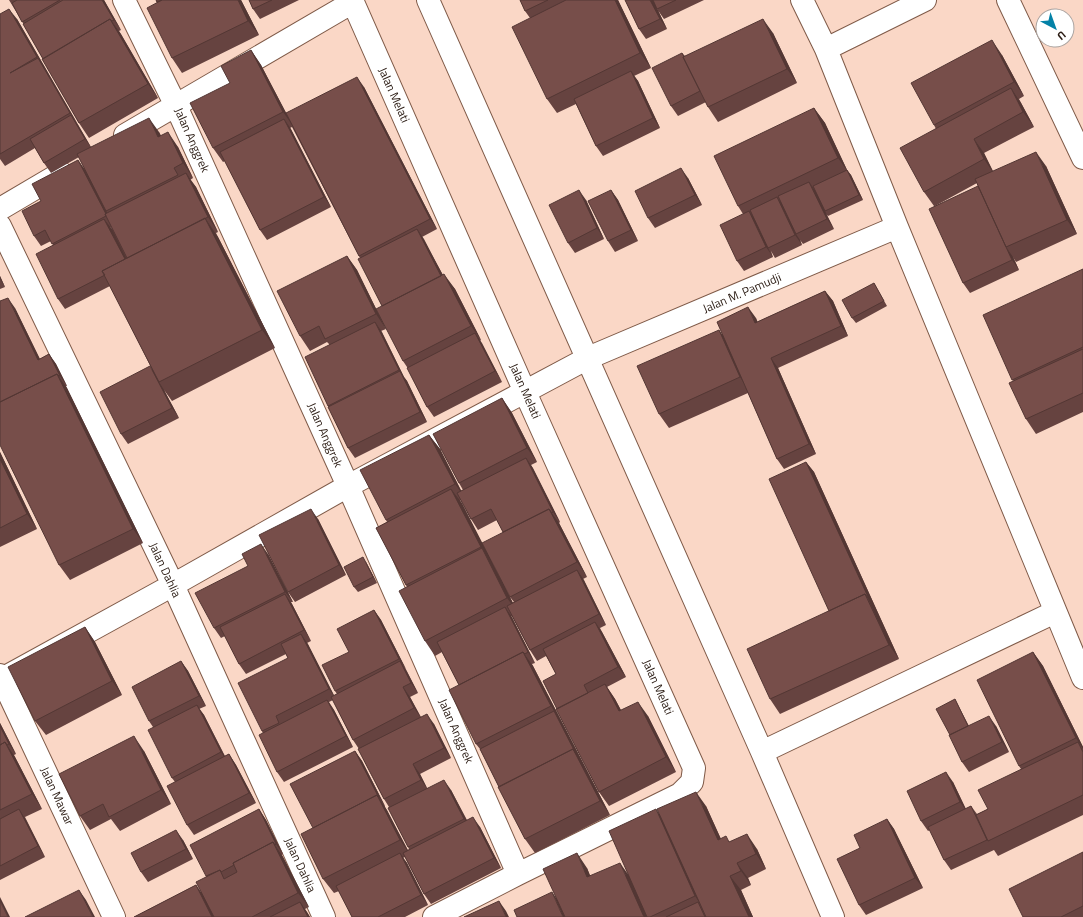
<svg xmlns="http://www.w3.org/2000/svg" width="1083" height="917" font-family="'Titillium Web',sans-serif">
  <style>
    .lines { fill: none; stroke-linecap: round; stroke-linejoin: round }
    .minor-casing { stroke: #7f5a48; stroke-width: 24 }
    .minor { stroke: #fff; stroke-width: 22 }
    .wall { fill: #664340; fill-rule: evenodd }
    .shaded-wall { fill: #533734 }
    .building { fill: #774e4a; stroke: #533734 }
    .labels { text-anchor: middle; stroke-width: 4; stroke-linejoin: round; paint-order: stroke }
    .street-label { font-size: 12px; fill: #2a1b13; stroke: #fff }
  </style>
  <rect width="100%" height="100%" fill="#fad7c6"/>
  <g class="lines">
    <defs>
      <path id="minor" d="M 124,0 L 176,106 L 348,486 L 518,874
        M 352,0 L 525,392 L 694,768 L 692,782 L 680,794 L 518,874 L 434,917
        M 428,0 L 762,752 L 833,917
        M 802,0 L 826,49 L 897,227 L 1083,678
        M 1008,0 L 1083,158
        M 826,49 L 925,0
        M 125,135 L 353,2
        M 0,209 L 61,173
        M 0,226 L 173,585 L 324,917
        M 0,675 L 114,917
        M 0,680 L 173,585 L 348,486 L 588,358 L 897,227
        M 762,752 L 1055,612"/>
    </defs>
    <!-- minor casing -->
    <use href="#minor" class="minor-casing"/>
    <!-- minor -->
    <use href="#minor" class="minor"/>
  </g>
  <!-- wall -->
  <path class="wall" d="M 9,0 L 104,0 L 121,30 L 119,31 L 158,98 L 89,138 L 79,123 L 23,23 Z
    M 156,0 L 241,0 L 259,35 L 182,73 L 172,58 Z
    M 249,0 L 299,0 L 260,19 L 253,9 Z
    M 520,0 L 618,0 L 651,68 L 634,76 L 638,81 L 660,128 L 603,156 L 596,146 L 576,104 L 557,113 L 547,99 L 530,18 L 525,11 Z
    M 625,0 L 704,0 L 664,19 L 657,9 L 653,0 L 667,29 L 646,39 L 639,29 Z
    M 0,14 L 17,19 L 91,147 L 159,132 L 161,136 L 178,147 L 193,178 L 190,180 L 196,187 L 218,232 L 216,233 L 218,237 L 275,348 L 172,401 L 164,390 L 179,418 L 128,444 L 121,434 L 152,369 L 110,286 L 65,309 L 58,299 L 53,245 L 51,241 L 41,246 L 34,236 L 41,201 L 78,160 L 85,170 L 79,157 L 51,173 L 44,163 L 35,148 L 5,166 L 0,159 ZM 110,227 L 111,227 L 127,258 L 112,229 Z
    M 773,33 L 797,83 L 718,122 L 708,107 L 706,102 L 678,116 L 671,106 L 682,53 L 685,56 Z
    M 251,50 L 261,65 L 286,113 L 364,87 L 437,229 L 422,237 L 443,275 L 455,289 L 481,340 L 480,341 L 502,382 L 434,417 L 427,407 L 407,367 L 403,361 L 382,306 L 360,258 L 292,127 L 290,128 L 331,207 L 267,240 L 260,230 L 225,161 L 223,162 L 213,148 L 230,83 Z
    M 1002,55 L 1024,96 L 1019,99 L 1034,127 L 984,153 L 993,171 L 1046,166 L 1077,234 L 1016,262 L 1013,257 L 1019,270 L 970,293 L 963,283 L 934,206 L 924,192 L 936,129 L 934,125 ZM 977,183 L 980,189 L 935,206 Z
    M 814,108 L 825,123 L 847,170 L 851,175 L 863,200 L 828,216 L 826,214 L 834,229 L 803,244 L 800,240 L 802,245 L 775,258 L 771,251 L 773,257 L 744,271 L 737,261 L 743,214 L 738,206 Z
    M 688,178 L 702,205 L 655,228 L 648,218 Z
    M 611,190 L 618,200 L 638,241 L 615,252 L 608,241 Z
    M 586,200 L 604,239 L 575,253 L 568,243 Z
    M 347,256 L 357,270 L 386,329 L 381,331 L 404,377 L 407,381 L 427,422 L 355,458 L 348,448 L 328,406 L 329,344 L 327,342 L 310,351 L 300,336 Z
    M 1083,269 L 1083,412 L 1036,434 L 1026,419 L 1014,381 L 1012,380 Z
    M 0,276 L 5,287 L 0,289 Z
    M 874,283 L 887,306 L 856,323 L 852,318 Z
    M 825,291 L 833,301 L 848,336 L 778,368 L 816,454 L 784,469 L 777,459 L 748,393 L 669,428 L 659,414 L 719,330 L 722,335 L 756,318 L 757,322 Z
    M 15,308 L 40,359 L 49,354 L 56,364 L 67,386 L 66,386 L 143,543 L 70,580 L 59,565 Z
    M 502,398 L 512,413 L 537,462 L 531,465 L 560,522 L 559,523 L 587,577 L 583,579 L 606,625 L 600,628 L 602,632 L 626,677 L 607,687 L 615,699 L 621,710 L 648,716 L 676,772 L 609,806 L 599,792 L 557,709 L 556,674 L 546,656 L 537,661 L 530,650 L 512,616 L 511,616 L 535,663 L 532,664 L 610,815 L 535,853 L 525,839 L 480,749 L 476,744 L 459,685 L 442,652 L 435,656 L 425,641 L 407,587 L 376,528 L 387,522 L 386,520 L 429,435 L 440,449 L 461,491 L 463,490 L 459,483 ZM 461,500 L 471,519 L 478,530 L 497,520 L 503,532 L 510,597 L 514,602 L 513,603 L 460,501 Z
    M 0,452 L 37,529 L 0,547 Z
    M 806,462 L 814,472 L 899,659 L 780,714 L 770,699 L 829,611 Z
    M 318,519 L 346,575 L 295,602 L 288,592 Z
    M 268,554 L 293,602 L 291,602 L 311,641 L 307,643 L 334,696 L 337,694 L 335,691 L 349,652 L 374,610 L 381,620 L 418,693 L 410,697 L 421,717 L 434,724 L 451,758 L 420,774 L 427,788 L 451,790 L 467,820 L 480,827 L 501,868 L 431,904 L 424,894 L 405,857 L 403,858 L 407,863 L 428,905 L 405,917 L 352,917 L 339,891 L 334,893 L 323,879 L 313,828 L 355,751 L 362,761 L 385,806 L 385,807 L 408,850 L 409,849 L 389,807 L 384,799 L 359,749 L 353,740 L 333,700 L 329,702 L 334,710 L 353,747 L 284,782 L 277,772 L 262,731 L 288,658 L 286,654 L 246,674 L 239,664 L 225,636 L 221,638 L 214,628 L 248,566 Z
    M 366,562 L 377,583 L 358,592 L 354,587 Z
    M 85,627 L 95,642 L 122,695 L 46,735 L 35,721 Z
    M 1033,652 L 1043,666 L 1083,747 L 1083,815 L 998,856 L 994,850 L 951,870 L 944,860 L 930,830 L 928,831 L 921,821 L 953,782 L 966,809 L 971,806 L 977,814 L 988,809 L 1021,769 L 1019,766 Z
    M 181,661 L 188,671 L 206,706 L 199,709 L 204,715 L 225,756 L 229,754 L 236,765 L 256,803 L 194,835 L 187,825 L 175,782 L 172,778 L 153,727 L 149,721 Z
    M 955,699 L 958,705 L 969,726 L 996,726 L 1009,752 L 969,772 L 962,762 L 950,735 Z
    M 0,723 L 16,754 L 14,755 L 42,809 L 25,817 L 45,857 L 0,880 Z
    M 144,751 L 171,804 L 120,831 L 111,819 L 90,830 L 80,816 Z
    M 706,806 L 721,839 L 730,842 L 757,849 L 766,869 L 748,878 L 751,885 L 741,890 L 753,917 L 650,917 L 555,897 L 587,868 L 590,876 L 628,875 L 659,814 Z
    M 259,809 L 266,820 L 283,854 L 282,855 L 309,907 L 305,909 L 310,917 L 134,917 L 196,885 L 201,893 L 206,876 Z
    M 887,819 L 894,829 L 923,888 L 866,915 L 859,905 L 860,848 Z
    M 183,840 L 193,859 L 148,882 L 141,872 Z
    M 1083,852 L 1083,917 L 1023,917 Z"/>
  <!-- shaded-wall -->
  <path class="shaded-wall" d="M 102,0 L 104,0 L 121,30 L 114,20 Z
    M 238,0 L 241,0 L 259,35 L 248,21 Z
    M 615,0 L 618,0 L 651,68 L 640,53 Z
    M 650,0 L 653,0 L 667,29 L 660,19 Z
    M 9,9 L 17,19 L 77,123 L 70,113 Z
    M 110,19 L 121,34 L 158,98 L 148,84 Z
    M 763,19 L 773,33 L 797,83 L 787,69 Z
    M 992,40 L 1002,55 L 1024,96 L 1014,82 Z
    M 251,50 L 261,65 L 293,126 L 283,112 Z
    M 631,71 L 638,81 L 660,128 L 653,118 Z
    M 357,77 L 364,87 L 437,229 L 430,219 Z
    M 1011,88 L 1021,103 L 1034,127 L 1023,112 Z
    M 814,108 L 825,123 L 848,172 L 838,158 Z
    M 71,115 L 78,125 L 92,149 L 85,139 Z
    M 149,118 L 159,132 L 169,152 L 158,137 Z
    M 284,119 L 291,129 L 331,207 L 324,197 Z
    M 168,132 L 178,147 L 193,178 L 183,163 Z
    M 974,139 L 984,153 L 994,174 L 984,159 Z
    M 1036,152 L 1046,166 L 1077,234 L 1067,220 Z
    M 78,160 L 85,170 L 114,226 L 106,216 Z
    M 681,168 L 688,178 L 702,205 L 695,195 Z
    M 847,170 L 851,175 L 863,200 L 859,195 Z
    M 186,173 L 196,187 L 218,232 L 208,217 Z
    M 809,182 L 816,192 L 825,211 L 834,229 L 827,219 Z
    M 978,186 L 1006,247 L 1013,257 L 1019,270 L 1012,260 Z
    M 579,190 L 586,200 L 604,239 L 597,228 Z
    M 611,190 L 618,200 L 638,241 L 631,230 Z
    M 777,197 L 784,207 L 796,234 L 800,240 L 802,245 L 795,235 Z
    M 749,211 L 756,221 L 768,248 L 773,257 L 766,247 Z
    M 205,218 L 218,237 L 275,348 L 262,330 Z
    M 104,219 L 112,229 L 134,274 L 127,264 Z
    M 417,229 L 424,239 L 450,289 L 443,279 Z
    M 347,256 L 357,270 L 386,329 L 376,314 Z
    M 444,274 L 455,289 L 481,340 L 471,326 Z
    M 0,276 L 5,287 L 0,279 Z
    M 825,291 L 833,301 L 848,336 L 841,326 Z
    M 8,298 L 15,308 L 45,370 L 38,360 Z
    M 748,307 L 756,318 L 762,333 L 755,323 Z
    M 375,322 L 382,332 L 404,377 L 407,381 L 427,422 L 420,412 Z
    M 719,330 L 729,344 L 750,392 L 740,377 Z
    M 475,333 L 482,343 L 502,382 L 495,371 Z
    M 49,354 L 56,364 L 67,386 L 60,376 Z
    M 771,358 L 778,368 L 816,454 L 809,444 Z
    M 150,366 L 159,382 L 164,390 L 179,418 L 172,408 Z
    M 57,374 L 67,388 L 143,543 L 133,529 Z
    M 502,398 L 512,413 L 537,462 L 527,448 Z
    M 429,435 L 440,449 L 465,498 L 455,484 Z
    M 0,452 L 37,529 L 27,514 L 0,459 Z
    M 526,458 L 533,468 L 560,522 L 553,512 Z
    M 806,462 L 814,472 L 899,659 L 889,645 Z
    M 451,489 L 462,503 L 518,613 L 507,598 Z
    M 311,509 L 318,519 L 346,575 L 339,565 Z
    M 549,509 L 559,523 L 587,577 L 577,562 Z
    M 261,544 L 268,554 L 293,602 L 285,592 Z
    M 363,557 L 366,562 L 377,583 L 373,577 Z
    M 577,570 L 584,580 L 606,625 L 599,614 Z
    M 285,594 L 292,604 L 311,641 L 304,630 Z
    M 505,607 L 512,617 L 535,663 L 528,652 Z
    M 374,610 L 381,620 L 406,669 L 399,659 Z
    M 595,622 L 602,632 L 626,677 L 618,667 Z
    M 85,627 L 95,642 L 122,695 L 112,681 Z
    M 301,634 L 308,644 L 336,699 L 329,689 Z
    M 523,652 L 533,666 L 610,815 L 600,801 L 573,749 L 554,711 L 551,706 Z
    M 1033,652 L 1043,666 L 1083,747 L 1083,749 L 1076,738 Z
    M 181,661 L 188,671 L 206,706 L 199,696 Z
    M 400,661 L 407,672 L 418,693 L 411,683 Z
    M 605,684 L 615,699 L 629,726 L 619,711 Z
    M 403,687 L 410,697 L 421,718 L 414,708 Z
    M 327,700 L 334,710 L 353,747 L 346,736 Z
    M 638,702 L 648,716 L 676,772 L 666,757 Z
    M 197,705 L 204,715 L 228,763 L 221,752 Z
    M 427,714 L 434,724 L 451,758 L 444,748 Z
    M 989,716 L 996,726 L 1009,752 L 1002,742 Z
    M 0,723 L 16,754 L 9,744 L 0,726 Z
    M 134,736 L 144,751 L 171,804 L 161,790 Z
    M 5,742 L 15,757 L 42,809 L 32,794 Z
    M 355,751 L 362,761 L 385,806 L 378,796 Z
    M 229,754 L 236,765 L 256,803 L 249,793 Z
    M 413,764 L 420,774 L 428,790 L 421,780 Z
    M 946,772 L 953,782 L 967,812 L 960,802 Z
    M 444,780 L 451,790 L 471,829 L 464,819 Z
    M 696,792 L 706,806 L 728,855 L 718,840 Z
    M 377,795 L 387,810 L 410,855 L 400,840 Z
    M 19,809 L 26,820 L 45,857 L 38,846 Z
    M 259,809 L 266,820 L 283,854 L 276,844 Z
    M 656,809 L 666,824 L 705,911 L 695,896 Z
    M 473,817 L 480,827 L 501,868 L 494,858 Z
    M 887,819 L 894,829 L 923,888 L 915,878 Z
    M 176,830 L 183,840 L 193,859 L 186,849 Z
    M 747,834 L 757,849 L 766,869 L 756,854 Z
    M 273,842 L 283,857 L 309,907 L 298,893 Z
    M 400,853 L 407,863 L 428,905 L 421,895 Z
    M 577,853 L 587,868 L 597,892 L 587,877 Z
    M 620,863 L 630,877 L 648,917 L 644,917 Z
    M 737,863 L 748,878 L 751,885 L 741,871 Z
    M 730,876 L 741,890 L 753,917 L 749,917 Z
    M 196,885 L 203,895 L 214,917 L 212,917 Z
    M 79,890 L 86,900 L 95,917 L 93,917 Z
    M 552,892 L 559,902 L 566,917 L 563,917 Z
    M 0,897 L 10,917 L 8,917 L 0,901 Z
    M 499,901 L 506,911 L 509,917 L 506,917 Z
    M 300,902 L 307,912 L 310,917 L 308,917 Z"/>
  <!-- building -->
  <path class="building" d="M 17,0 L 60,0 L 22,22 L 12,3 Z
    M 63,0 L 102,0 L 114,20 L 112,21 L 110,19 L 43,59 L 23,24 Z
    M 156,0 L 162,0 L 157,2 Z
    M 162,0 L 238,0 L 248,21 L 172,58 L 147,8 Z
    M 249,0 L 272,0 L 253,9 Z
    M 520,0 L 548,0 L 525,11 Z
    M 566,0 L 615,0 L 640,53 L 547,99 L 512,27 Z
    M 625,0 L 650,0 L 660,19 L 639,29 Z
    M 653,0 L 676,0 L 657,9 Z
    M 9,9 L 37,57 L 10,73 L 38,58 L 70,113 L 0,154 L 0,14 Z
    M 110,19 L 148,84 L 79,123 L 42,59 Z
    M 763,19 L 787,69 L 708,107 L 683,57 Z
    M 992,40 L 1014,82 L 934,125 L 911,83 Z
    M 251,50 L 283,112 L 213,148 L 190,103 L 230,83 L 221,66 Z
    M 682,53 L 684,57 L 683,57 L 700,91 L 671,106 L 652,68 Z
    M 631,71 L 653,118 L 596,146 L 574,99 Z
    M 357,77 L 430,219 L 359,256 L 286,113 Z
    M 1011,88 L 1023,112 L 974,139 L 984,159 L 924,192 L 900,148 Z
    M 814,108 L 838,158 L 738,206 L 714,156 Z
    M 71,115 L 85,139 L 44,163 L 30,139 Z
    M 149,118 L 158,137 L 168,132 L 183,163 L 174,168 L 178,175 L 106,211 L 77,154 Z
    M 284,119 L 324,197 L 260,230 L 220,152 Z
    M 1036,152 L 1067,220 L 1006,247 L 975,179 Z
    M 78,160 L 106,214 L 105,214 L 106,216 L 52,244 L 45,230 L 34,236 L 22,211 L 41,201 L 32,184 Z
    M 681,168 L 695,195 L 648,218 L 635,191 Z
    M 847,170 L 859,195 L 825,211 L 813,186 Z
    M 186,173 L 208,217 L 127,258 L 105,214 Z
    M 809,182 L 827,219 L 796,234 L 778,196 Z
    M 978,186 L 1012,260 L 963,283 L 929,209 Z
    M 579,190 L 597,228 L 568,243 L 549,205 Z
    M 611,190 L 631,230 L 608,241 L 588,201 Z
    M 777,197 L 795,235 L 768,248 L 750,210 Z
    M 749,211 L 766,247 L 737,261 L 720,225 Z
    M 205,218 L 262,330 L 159,382 L 102,271 Z
    M 104,219 L 125,259 L 102,271 L 105,275 L 58,299 L 36,254 Z
    M 417,229 L 441,276 L 382,306 L 358,259 Z
    M 347,256 L 376,314 L 325,339 L 319,326 L 300,336 L 277,291 Z
    M 1083,269 L 1083,347 L 1012,380 L 983,315 Z
    M 444,274 L 471,326 L 403,361 L 376,309 Z
    M 874,283 L 884,301 L 852,318 L 842,300 Z
    M 825,291 L 841,326 L 771,358 L 809,444 L 777,459 L 717,322 L 748,307 L 755,323 Z
    M 8,298 L 38,360 L 49,354 L 60,376 L 59,376 L 57,374 L 0,402 L 0,301 Z
    M 375,322 L 399,370 L 328,406 L 305,357 Z
    M 719,330 L 740,377 L 659,414 L 637,366 Z
    M 475,333 L 495,371 L 427,407 L 407,368 Z
    M 1083,349 L 1083,393 L 1026,419 L 1009,383 Z
    M 150,366 L 172,408 L 121,434 L 100,392 Z
    M 400,371 L 420,412 L 348,448 L 328,407 Z
    M 57,374 L 133,529 L 59,565 L 0,445 L 0,402 Z
    M 502,398 L 527,448 L 459,483 L 433,434 Z
    M 429,435 L 455,484 L 386,520 L 360,470 Z
    M 526,458 L 553,512 L 552,513 L 549,509 L 503,532 L 491,509 L 471,519 L 457,493 Z
    M 0,459 L 27,514 L 0,528 Z
    M 806,462 L 869,599 L 865,594 L 829,611 L 769,479 Z
    M 451,489 L 481,547 L 406,585 L 376,528 Z
    M 311,509 L 339,565 L 288,592 L 259,535 Z
    M 549,509 L 577,562 L 510,597 L 482,543 Z
    M 261,544 L 285,592 L 214,628 L 195,593 L 248,566 L 242,554 Z
    M 482,548 L 507,598 L 425,641 L 399,591 Z
    M 363,557 L 373,577 L 354,587 L 344,567 Z
    M 577,570 L 599,614 L 530,650 L 507,606 Z
    M 285,594 L 304,630 L 239,664 L 220,627 Z
    M 865,594 L 889,645 L 770,699 L 747,649 Z
    M 505,607 L 528,652 L 525,654 L 523,652 L 459,685 L 437,642 Z
    M 374,610 L 399,659 L 335,691 L 322,665 L 349,652 L 337,629 Z
    M 595,622 L 618,667 L 584,685 L 588,693 L 557,709 L 543,681 L 556,674 L 543,649 Z
    M 85,627 L 112,681 L 35,721 L 8,667 Z
    M 301,634 L 329,689 L 276,716 L 279,723 L 262,731 L 238,683 L 288,658 L 281,644 Z
    M 523,652 L 551,706 L 476,744 L 449,690 Z
    M 1033,652 L 1076,738 L 1019,766 L 977,680 Z
    M 181,661 L 199,696 L 149,721 L 132,687 Z
    M 400,661 L 411,683 L 403,687 L 414,708 L 353,740 L 331,697 Z
    M 605,684 L 619,711 L 638,702 L 666,757 L 599,792 L 556,709 Z
    M 955,699 L 968,726 L 950,735 L 936,709 Z
    M 327,700 L 346,736 L 277,772 L 259,735 Z
    M 197,705 L 221,752 L 172,778 L 148,730 Z
    M 554,711 L 576,754 L 573,749 L 499,787 L 480,749 Z
    M 427,714 L 444,748 L 413,764 L 421,780 L 384,799 L 358,749 Z
    M 989,716 L 1002,742 L 962,762 L 949,735 Z
    M 0,726 L 9,744 L 7,745 L 5,742 L 0,745 Z
    M 134,736 L 161,790 L 109,817 L 103,804 L 80,816 L 59,774 Z
    M 5,742 L 32,794 L 0,810 L 0,745 Z
    M 1078,742 L 1083,752 L 1083,795 L 988,841 L 976,815 L 988,809 L 978,790 Z
    M 573,749 L 600,801 L 525,839 L 498,787 Z
    M 355,751 L 378,796 L 378,797 L 377,795 L 313,828 L 290,784 Z
    M 229,754 L 249,793 L 187,825 L 167,786 Z
    M 946,772 L 960,802 L 921,821 L 907,791 Z
    M 444,780 L 464,819 L 408,847 L 388,808 Z
    M 696,792 L 718,840 L 726,836 L 729,842 L 747,834 L 756,854 L 737,863 L 741,871 L 730,876 L 749,917 L 706,917 L 657,809 Z
    M 377,795 L 400,840 L 323,879 L 301,834 Z
    M 971,806 L 987,840 L 944,860 L 928,827 Z
    M 19,809 L 38,846 L 0,866 L 0,819 Z
    M 259,809 L 276,844 L 275,845 L 273,842 L 233,863 L 234,865 L 221,872 L 220,870 L 206,876 L 190,845 Z
    M 656,809 L 695,896 L 650,917 L 647,917 L 609,831 Z
    M 473,817 L 494,858 L 424,894 L 403,853 Z
    M 887,819 L 915,878 L 859,905 L 837,859 L 860,848 L 854,835 Z
    M 176,830 L 186,849 L 141,872 L 131,853 Z
    M 273,842 L 298,893 L 252,917 L 214,917 L 196,882 L 220,870 L 224,879 L 237,872 L 233,863 Z
    M 1083,852 L 1083,906 L 1061,917 L 1023,917 L 1009,889 Z
    M 400,853 L 421,895 L 378,917 L 352,917 L 336,886 Z
    M 577,853 L 587,877 L 620,863 L 644,917 L 565,917 L 543,869 Z
    M 196,885 L 212,917 L 134,917 Z
    M 79,890 L 93,917 L 25,917 Z
    M 552,892 L 563,917 L 517,917 L 514,910 Z
    M 0,901 L 8,917 L 0,917 Z
    M 499,901 L 506,917 L 464,917 Z
    M 300,902 L 308,917 L 270,917 Z
    M 698,902 L 705,917 L 666,917 Z"/>
  <g class="labels">
    <!-- street labels -->
    <g class="street-label">
      <text transform="translate(394 95) rotate(66)" y="4">Jalan Melati</text>
      <text transform="translate(192 140) rotate(66)" y="4">Jalan Anggrek</text>
      <text transform="translate(742 293) rotate(-23)" y="4">Jalan M. Pamudji</text>
      <text transform="translate(525 391) rotate(66)" y="4">Jalan Melati</text>
      <text transform="translate(325 435) rotate(66)" y="4">Jalan Anggrek</text>
      <text transform="translate(165 570) rotate(65)" y="4">Jalan Dahlia</text>
      <text transform="translate(658 687) rotate(66)" y="4">Jalan Melati</text>
      <text transform="translate(456 731) rotate(66)" y="4">Jalan Anggrek</text>
      <text transform="translate(57 796) rotate(65)" y="4">Jalan Mawar</text>
      <text transform="translate(300 865) rotate(65)" y="4">Jalan Dahlia</text>
    </g>
  </g>
  <!-- north arrow -->
  <g transform="translate(1055 28) rotate(139)"><circle r="19" fill="#ffffff" stroke="#aaa4a1"/>
  <path d="M0-3L7 15L0 10L-7 15Z" fill="#0482a7"/>
  <text y="-6" font-size="11" font-weight="bold" text-anchor="middle" fill="#2a1b13">U</text>
  </g>
</svg>
